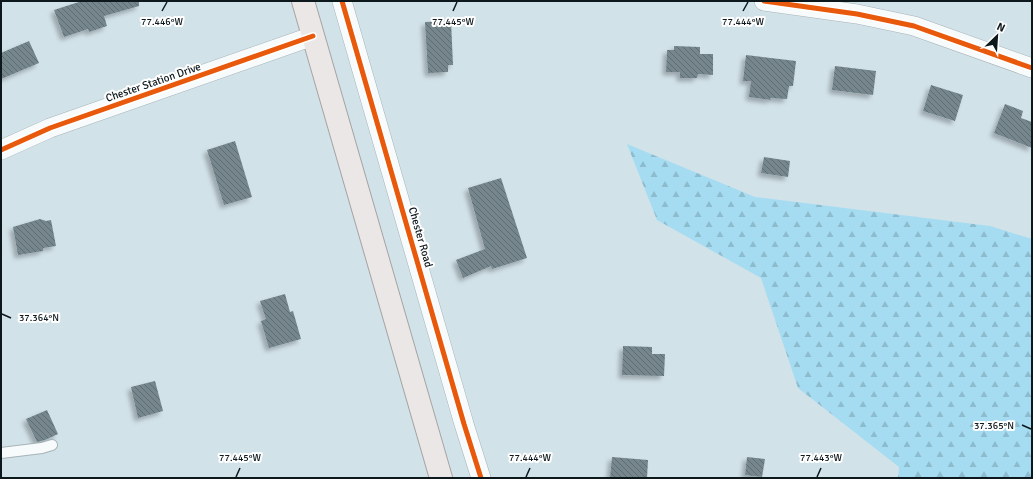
<svg xmlns="http://www.w3.org/2000/svg" width="1033" height="479" font-family="Signika,sans-serif">
  <style>
    .forest { fill: url(#forest-firs) }
    .building { fill: url(#building-back-hatch); filter: url(#shadow) }
    .lines { fill: none; stroke-linecap: round; stroke-linejoin: round }
    .lane-casing { stroke: #a6b3b8; stroke-width: 12 }
    .street-casing { stroke: #a6b3b8; stroke-width: 20 }
    .primary-casing { stroke: #a6a4a4; stroke-width: 24 }
    .lane { stroke: #f8fbfc; stroke-width: 10 }
    .street { stroke: #f8fbfc; stroke-width: 19 }
    .primary { stroke: #ebe7e6; stroke-width: 22 }
    .cycleway-casing { stroke: #fff; stroke-width: 8 }
    .cycleway { stroke: #e8590c; stroke-width: 5 }
    .ticks { fill: none; stroke: #0d181c; stroke-width: 1.5 }
    .labels { text-anchor: middle; stroke-width: 4; stroke-linejoin: round; paint-order: stroke }
    .street-label { font-size: 11px; fill: #0d181c; stroke: #fff }
    .ticks-label { font-size: 10px; text-anchor: middle; fill: #0d181c; stroke: #fff; stroke-width: 4; stroke-linejoin: round; paint-order: stroke }
  </style>
  <defs>
    <pattern id="forest-firs" width="22" height="20" patternUnits="userSpaceOnUse"><rect width="22" height="20" fill="#a5dcf1"/><path d="M5 1l3.5 6h-7zM16 11l3.5 6h-7z" fill="#8dbcce"/></pattern>
    <pattern id="building-back-hatch" width="6" height="6" patternUnits="userSpaceOnUse"><rect width="6" height="6" fill="#74878d"/><path d="M-1 5l2 2M0 0l6 6M5-1l2 2" fill="none" stroke="#5e6d72"/></pattern>
    <filter id="shadow"><feDropShadow dx="-3.5" dy="3.5" stdDeviation="2" flood-color="#0004"/></filter>
  </defs>
  <rect width="100%" height="100%" fill="#d2e2e9"/>
  <!-- forest -->
  <path class="forest" d="M 627,144 L 755,197 L 990,226 L 1032,239 L 1032,478 L 898,478 L 899,467 L 798,388 L 761,278 L 657,220 Z"/>
  <!-- building -->
  <path class="building" d="M 82,1 L 139,1 L 139,6 L 104,16 L 107,26 L 89,32 L 88,29 L 64,37 L 54,10 Z
    M 451,21 L 453,65 L 448,65 L 448,72 L 428,73 L 425,22 Z
    M 29,41 L 39,63 L 1,79 L 1,53 Z
    M 674,46 L 700,47 L 700,54 L 713,54 L 713,75 L 698,74 L 697,78 L 680,78 L 680,72 L 666,72 L 667,50 L 674,50 Z
    M 746,55 L 796,61 L 793,86 L 789,86 L 787,99 L 770,98 L 771,100 L 749,97 L 751,81 L 743,81 Z
    M 835,66 L 876,71 L 873,95 L 832,90 Z
    M 931,85 L 963,95 L 955,121 L 923,111 Z
    M 1005,104 L 1023,111 L 1021,118 L 1032,122 L 1032,148 L 994,133 Z
    M 235,141 L 252,197 L 224,205 L 207,150 Z
    M 764,157 L 790,161 L 788,177 L 761,173 Z
    M 501,178 L 527,258 L 492,269 L 491,266 L 463,278 L 456,260 L 485,249 L 468,188 Z
    M 40,219 L 46,221 L 51,220 L 56,246 L 43,248 L 43,251 L 18,255 L 13,227 Z
    M 285,294 L 290,312 L 293,311 L 301,339 L 269,348 L 261,321 L 266,319 L 260,301 Z
    M 623,346 L 652,347 L 652,354 L 665,354 L 664,376 L 622,375 Z
    M 155,381 L 163,411 L 138,418 L 131,387 Z
    M 47,410 L 58,434 L 45,440 L 37,442 L 26,419 Z
    M 612,457 L 648,460 L 647,478 L 610,478 Z
    M 747,457 L 765,459 L 762,477 L 745,475 Z"/>
  <g class="lines">
    <defs>
      <path id="lane" d="M 1,453 L 42,448 L 52,445"/>
      <path id="street" d="M 342,1 L 464,424 L 481,478
        M 764,1 L 857,14 L 914,26 L 1032,68
        M 1,150 L 50,128 L 313,36"/>
      <path id="primary" d="M 303,1 L 441,478"/>
    </defs>
    <!-- lane casing -->
    <use href="#lane" class="lane-casing"/>
    <!-- street casing -->
    <use href="#street" class="street-casing"/>
    <!-- primary casing -->
    <use href="#primary" class="primary-casing"/>
    <!-- lane -->
    <use href="#lane" class="lane"/>
    <!-- street -->
    <use href="#street" class="street"/>
    <!-- primary -->
    <use href="#primary" class="primary"/>
    <defs>
      <path id="cycleway" d="M 342,1 L 464,424 L 481,478
        M 764,1 L 857,14 L 914,26 L 1032,68
        M 1,150 L 50,128 L 313,36"/>
    </defs>
    <!-- cycleway casing -->
    <use href="#cycleway" class="cycleway-casing"/>
    <!-- cycleway -->
    <use href="#cycleway" class="cycleway"/>
  </g>
  <!-- ticks -->
  <path class="ticks" d="M 162,11 L 167,2M 453,11 L 457,2M 743,11 L 748,2M 2,314 L 11,318M 1022,425 L 1031,429M 236,477 L 240,468M 526,477 L 530,468M 817,477 L 821,468"/>
  <g class="labels">
    <!-- street labels -->
    <g class="street-label">
      <text transform="translate(153 82) rotate(-19)" y="4">Chester Station Drive</text>
      <text transform="translate(421 237) rotate(74)" y="4">Chester Road</text>
    </g>
  </g>
  <g class="ticks-label">
    <text x="162" y="25">77.446°W</text>
    <text x="453" y="25">77.445°W</text>
    <text x="743" y="25">77.444°W</text>
    <text x="39" y="321">37.364°N</text>
    <text x="994" y="429">37.365°N</text>
    <text x="240" y="461">77.445°W</text>
    <text x="530" y="461">77.444°W</text>
    <text x="821" y="461">77.443°W</text>
  </g>
  <!-- border -->
  <rect width="1033" height="479" fill="none" stroke="#0d181c" stroke-width="4"/>
  <!-- north arrow -->
  <g transform="translate(997 36) rotate(25)" stroke="#ffffff" stroke-width="3" paint-order="stroke">
  <path d="M0-3L7 15L0 10L-7 15Z" fill="#0d181c"/>
  <text y="-6" font-size="11" font-weight="bold" text-anchor="middle" fill="#0d181c">N</text>
  </g>
</svg>
